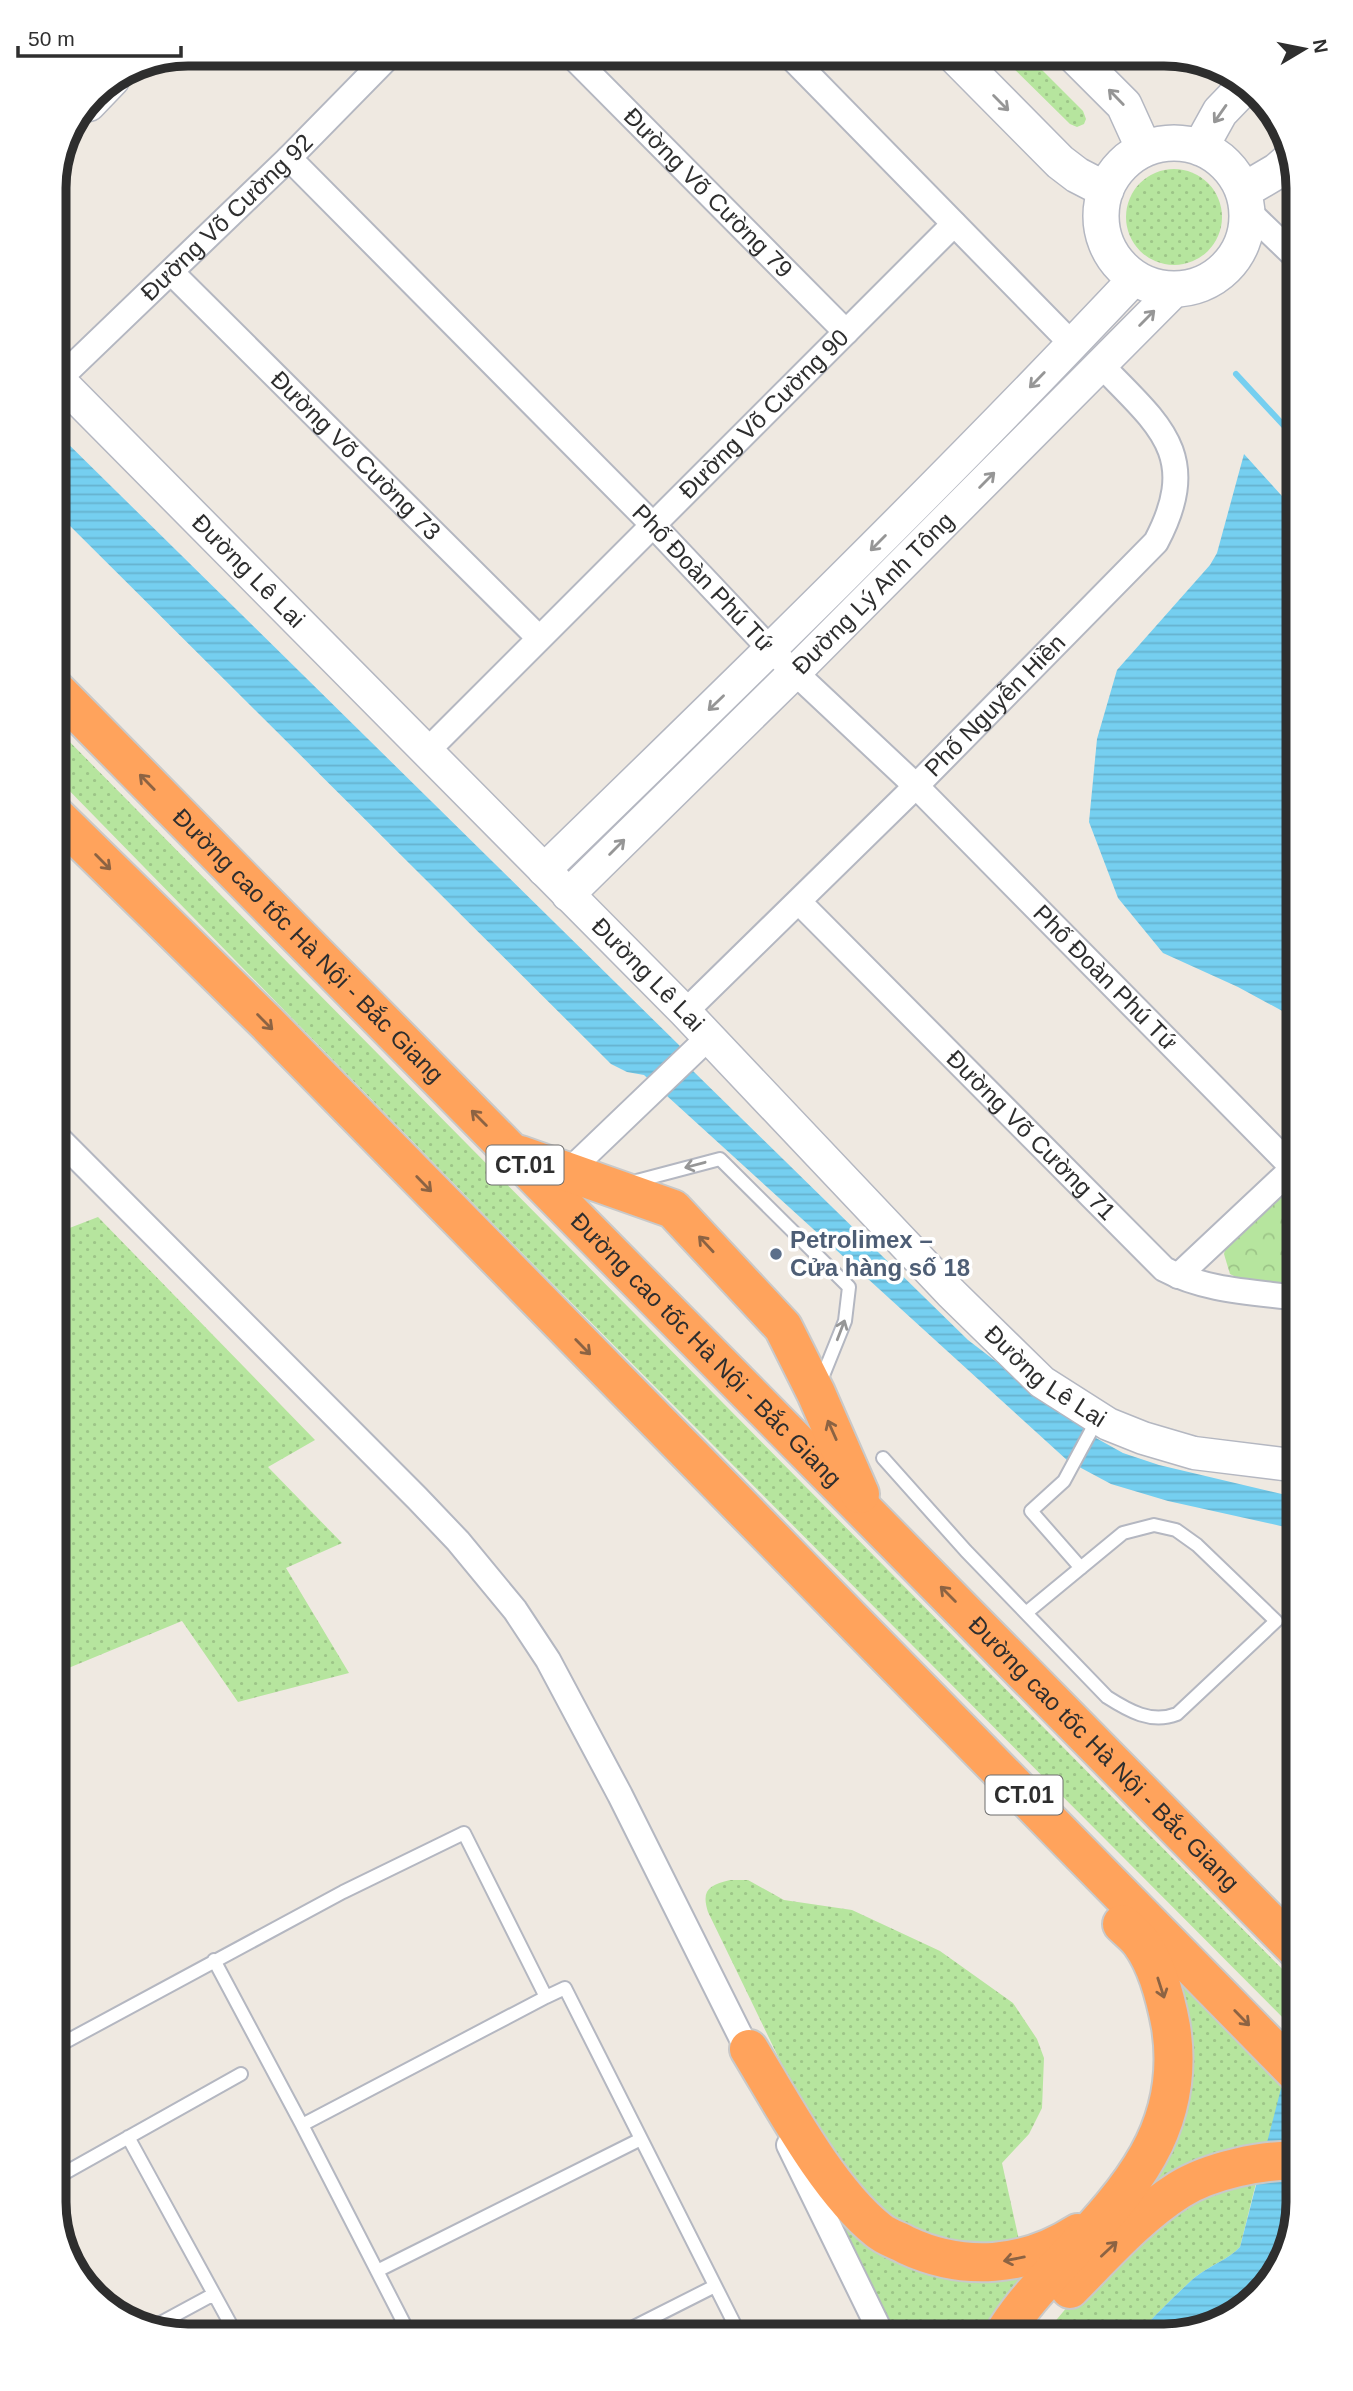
<svg xmlns="http://www.w3.org/2000/svg" width="1353" height="2391" font-family="Arial,sans-serif">
  <style>
    .grass { fill: url(#grass-dots) }
    .park { fill: url(#park-crowns) }
    .water { fill: url(#water-rules) }
    .lines { fill: none; stroke-linecap: round; stroke-linejoin: round }
    .stream { stroke: #75cff0; stroke-width: 6 }
    .service-casing { stroke: #b4b7c1; stroke-width: 16 }
    .minor-casing { stroke: #b4b7c1; stroke-width: 28 }
    .tertiary-casing { stroke: #b4b7c1; stroke-width: 35 }
    .secondary-casing { stroke: #b4b7c1; stroke-width: 38 }
    .motorway-casing { stroke: #c9c9c9; stroke-width: 42 }
    .service { stroke: #fff; stroke-width: 12 }
    .minor { stroke: #fff; stroke-width: 24 }
    .tertiary { stroke: #fff; stroke-width: 32 }
    .secondary { stroke: #fff; stroke-width: 35 }
    .motorway { stroke: #ffa35c; stroke-width: 38 }
    .oneway { stroke: #969696 }
    .oneway2 { stroke: #8c6343 }
    .service-dot { fill: #5c6f8a; stroke: #fff; stroke-width: 2.5 }
    .labels { text-anchor: middle; stroke-width: 7; stroke-linejoin: round; paint-order: stroke }
    .shield { fill: #fff; stroke: #6d6d6d; stroke-width: 2 }
    .shield-label { font-size: 23px; font-weight: bold; fill: #2e2e2e }
    .street-label { font-size: 24px; fill: #2e2e2e; stroke: #fff }
    .service-label { font-size: 24px; font-weight: bold; fill: #4e5e75; stroke: #fff; text-anchor: start }
    .rim { fill: none; stroke: #2e2e2e; stroke-width: 9 }
  </style>
  <defs>
    <pattern id="grass-dots" width="8" height="8" patternUnits="userSpaceOnUse" patternTransform="scale(1.75)"><rect width="8" height="8" fill="#b6e59e"/><path d="M2 2h.1M6 6h.1" fill="none" stroke="#9dc588" stroke-width="1.8" stroke-linecap="round"/></pattern>
    <pattern id="park-crowns" width="20" height="18" patternUnits="userSpaceOnUse" patternTransform="scale(1.75)"><rect width="20" height="18" fill="#b6e59e"/><path d="M2 6a3 3 0 1 1 6 0M12 15a3 3 0 1 1 6 0" fill="none" stroke="#9dc588"/></pattern>
    <pattern id="water-rules" width="6" height="5" patternUnits="userSpaceOnUse" patternTransform="scale(1.75)"><rect width="6" height="5" fill="#75cff0"/><path d="M0 2.5h6" fill="none" stroke="#66b2ce"/></pattern>
  </defs>
  <rect width="100%" height="100%" fill="#efe9e1"/>
  <!-- grass -->
  <path class="grass" d="M 1000,55 L 1027,55 L 1083,111 L 1086,119 L 1084,124 L 1077,127 L 1070,124 Z
    M1126 217a48 48 0 1 1 96 0a48 48 0 1 1-96 0Z
    M 54,726 L 1299,1986 L 1299,2034 L 514,1245 L 54,775 Z
    M 98,1217 L 315,1440 L 268,1467 L 342,1543 L 286,1568 L 349,1673 L 238,1702 L 182,1621 L 54,1674 L 54,1234 Z
    M 730,1880 L 748,1880 L 784,1900 L 852,1910 L 940,1951 L 1013,2003 L 1037,2039 L 1044,2058 L 1042,2108 L 1029,2134 L 1002,2163 L 1019,2240 L 987,2247 L 929,2237 L 866,2205 L 802,2106 L 708,1912 C 701,1890 709,1885 730,1880 Z
    M 1174,1959 L 1299,2086 L 1299,2152 L 1127,2206 L 1151,2175 Z
    M 1299,2174 L 1299,2203 L 1285,2247 L 1281,2248 Z
    M 1257,2179 L 1240,2247 C 1229,2259 1209,2266 1194,2278 C 1173,2297 1154,2317 1134,2337 L 1042,2337 L 1094,2275 L 1176,2208 Z
    M 831,2210 L 1031,2265 L 986,2337 L 893,2337 Z"/>
  <!-- park -->
  <path class="park" d="M 1287,1188 L 1299,1192 L 1299,1288 L 1240,1279 L 1230,1274 L 1224,1254 L 1227,1241 Z"/>
  <!-- water -->
  <path class="water" d="M 54,430 L 681,1047 L 693,1071 L 968,1340 L 1096,1438 L 1123,1453 L 1159,1465 L 1299,1498 L 1299,1530 L 1168,1501 L 1111,1484 L 1068,1461 L 644,1075 L 627,1072 L 611,1064 L 54,510 Z
    M 1244,454 L 1299,515 L 1299,1020 L 1238,987 L 1163,953 L 1118,898 L 1089,822 L 1097,739 L 1117,670 L 1210,565 L 1217,553 Z
    M 1299,2019 L 1299,2174 L 1282,2247 L 1285,2247 L 1276,2277 L 1224,2323 L 1164,2337 L 1134,2337 C 1154,2317 1173,2297 1194,2278 C 1209,2266 1229,2259 1240,2247 Z"/>
  <g class="lines">
    <!-- stream -->
    <path class="stream" d="M 1236,374 L 1299,442"/>
    <defs>
      <path id="service" d="M 629,1183 L 720,1159 L 849,1287 L 845,1321 L 820,1383
        M 883,1458 L 966,1551 L 1107,1697 C 1129,1711 1151,1724 1177,1714 L 1276,1621 L 1197,1545 L 1176,1530 L 1154,1525 L 1123,1533 L 1026,1613
        M 1081,1568 L 1031,1511 L 1064,1481 L 1098,1418
        M 214,1960 L 302,2125
        M 54,2048 L 343,1892 L 464,1833 L 546,1997 L 565,1988 L 741,2337
        M 128,2137 L 237,2336
        M 54,2179 L 241,2074
        M 377,2271 L 641,2139
        M 153,2327 L 214,2294
        M 411,2337 L 302,2125 L 546,1997
        M 614,2337 L 715,2286"/>
      <g id="minor">
        <path id="s1" d="M 570,54 L 846,332"/>
        <path d="M 788,54 L 1072,344"/>
        <path id="s2" d="M 289,158 L 653,525 L 771,650 L 916,786 L 1299,1174"/>
        <path d="M 1247,210 L 1299,260"/>
        <path id="s3" d="M 172,273 L 539,638"/>
        <path id="s4" d="M 59,379 L 289,158 L 391,54"/>
        <path id="s5" d="M 426,752 L 954,224"/>
        <path id="s6" d="M 799,902 L 1164,1269 C 1205,1291 1254,1292 1299,1298"/>
        <path id="s7" d="M 685,1012 L 916,786 L 1156,542 C 1202,455 1159,425 1102,366"/>
        <path d="M 54,1134 L 417,1498 L 458,1541 L 515,1610 L 548,1660 L 620,1795 L 754,2063"/>
        <path d="M 568,1172 L 708,1038"/>
        <path d="M 1178,1276 L 1293,1168"/>
        <path d="M 789,2145 L 883,2337"/>
      </g>
      <g id="tertiary">
        <path d="M 89,105 L 113,80"/>
        <path id="s8" d="M 54,375 L 685,1012 L 951,1293 L 1042,1382 L 1108,1424 L 1143,1438 L 1194,1453 L 1299,1466"/>
        <path d="M 544,870 C 744,676 944,481 1135,278"/>
        <path id="s9" d="M 568,895 L 795,672 L 1176,289"/>
      </g>
      <path id="secondary" d="M 953,54 L 1060,162 L 1077,175 L 1106,190
        M 1074,55 L 1124,105 L 1144,149
        M1101 216a73 73 0 1 1 146 0a73 73 0 1 1-146 0Z
        M 1200,148 L 1220,112 L 1246,85
        M 1243,191 L 1277,171 L 1292,158"/>
      <g id="motorway">
        <path id="s10" d="M 54,688 L 1299,1952"/>
        <path d="M 54,814 L 267,1023 L 1299,2076"/>
        <path d="M 520,1155 L 673,1209 L 783,1327 L 816,1393 L 860,1494"/>
        <path d="M 749,2049 C 783,2105 828,2190 878,2230 C 886,2237 897,2240 906,2245 C 964,2272 1025,2267 1078,2233"/>
        <path d="M 1070,2289 C 1104,2255 1138,2216 1179,2190 C 1209,2171 1263,2159 1299,2161"/>
        <path d="M 1002,2337 C 1016,2313 1033,2294 1051,2274 C 1119,2200 1188,2137 1171,2027 C 1166,2000 1157,1965 1141,1943 C 1136,1936 1128,1930 1122,1924"/>
      </g>
    </defs>
    <!-- service casing -->
    <use href="#service" class="service-casing"/>
    <!-- minor casing -->
    <use href="#minor" class="minor-casing"/>
    <!-- tertiary casing -->
    <use href="#tertiary" class="tertiary-casing"/>
    <!-- secondary casing -->
    <use href="#secondary" class="secondary-casing"/>
    <!-- motorway casing -->
    <use href="#motorway" class="motorway-casing"/>
    <!-- service -->
    <use href="#service" class="service"/>
    <!-- minor -->
    <use href="#minor" class="minor"/>
    <!-- tertiary -->
    <use href="#tertiary" class="tertiary"/>
    <!-- secondary -->
    <use href="#secondary" class="secondary"/>
    <!-- motorway -->
    <use href="#motorway" class="motorway"/>
  </g>
  <!-- one-way arrows -->
  <defs><path id="oneway-shaft" d="M-6 0H5M1.5-3L5.5 0L1.5 3" fill="none" stroke-width="1.6" stroke-linecap="round" stroke-linejoin="round" transform="scale(1.75)"/></defs>
  <g class="oneway">
    <use href="#oneway-shaft" transform="translate(1116 97) rotate(-134)"/>
    <use href="#oneway-shaft" transform="translate(1001 103) rotate(45)"/>
    <use href="#oneway-shaft" transform="translate(1220 114) rotate(125)"/>
    <use href="#oneway-shaft" transform="translate(1147 318) rotate(-45)"/>
    <use href="#oneway-shaft" transform="translate(1037 380) rotate(134)"/>
    <use href="#oneway-shaft" transform="translate(987 480) rotate(-45)"/>
    <use href="#oneway-shaft" transform="translate(878 543) rotate(135)"/>
    <use href="#oneway-shaft" transform="translate(716 703) rotate(136)"/>
    <use href="#oneway-shaft" transform="translate(617 847) rotate(-45)"/>
    <use href="#oneway-shaft" transform="translate(695 1165) rotate(165)"/>
    <use href="#oneway-shaft" transform="translate(841 1330) rotate(-69)"/>
  </g>
  <g class="oneway2">
    <use href="#oneway-shaft" transform="translate(147 782) rotate(-134)"/>
    <use href="#oneway-shaft" transform="translate(103 862) rotate(45)"/>
    <use href="#oneway-shaft" transform="translate(265 1022) rotate(45)"/>
    <use href="#oneway-shaft" transform="translate(479 1118) rotate(-135)"/>
    <use href="#oneway-shaft" transform="translate(424 1184) rotate(46)"/>
    <use href="#oneway-shaft" transform="translate(706 1244) rotate(-133)"/>
    <use href="#oneway-shaft" transform="translate(583 1347) rotate(46)"/>
    <use href="#oneway-shaft" transform="translate(832 1430) rotate(-114)"/>
    <use href="#oneway-shaft" transform="translate(948 1594) rotate(-135)"/>
    <use href="#oneway-shaft" transform="translate(1161 1988) rotate(72)"/>
    <use href="#oneway-shaft" transform="translate(1242 2018) rotate(46)"/>
    <use href="#oneway-shaft" transform="translate(1109 2249) rotate(-43)"/>
    <use href="#oneway-shaft" transform="translate(1014 2259) rotate(169)"/>
  </g>
  <!-- markers -->
  <circle class="service-dot" cx="776" cy="1254" r="7"/>
  <g class="labels">
    <!-- shield labels -->
    <g class="shield">
      <rect x="486.5" y="1145.5" width="77" height="39" rx="5"/>
      <rect x="985.5" y="1775.5" width="77" height="39" rx="5"/>
    </g>
    <g class="shield-label">
      <text x="525" y="1173">CT.01</text>
      <text x="1024" y="1803">CT.01</text>
    </g>
    <!-- street labels -->
    <g class="street-label">
      <text dy="8" stroke="none"><textPath href="#s1" startOffset="196">Đường Võ Cường 79</textPath></text>
      <text dy="8" stroke="none"><textPath href="#s4" startOffset="233">Đường Võ Cường 92</textPath></text>
      <text dy="8" stroke="none"><textPath href="#s5" startOffset="478">Đường Võ Cường 90</textPath></text>
      <text dy="8" stroke="none"><textPath href="#s3" startOffset="259">Đường Võ Cường 73</textPath></text>
      <text dy="8" stroke="none"><textPath href="#s8" startOffset="276">Đường Lê Lai</textPath></text>
      <text dy="8" stroke="none"><textPath href="#s2" startOffset="590">Phố Đoàn Phú Tứ</textPath></text>
      <text dy="8" stroke="none"><textPath href="#s9" startOffset="429">Đường Lý Anh Tông</textPath></text>
      <text dy="8" stroke="none"><textPath href="#s7" startOffset="436">Phố Nguyễn Hiền</textPath></text>
      <text dy="8" stroke="none"><textPath href="#s10" startOffset="362">Đường cao tốc Hà Nội - Bắc Giang</textPath></text>
      <text dy="8" stroke="none"><textPath href="#s8" startOffset="844">Đường Lê Lai</textPath></text>
      <text dy="8" stroke="none"><textPath href="#s2" startOffset="1157">Phố Đoàn Phú Tứ</textPath></text>
      <text dy="8" stroke="none"><textPath href="#s6" startOffset="329">Đường Võ Cường 71</textPath></text>
      <text dy="8" stroke="none"><textPath href="#s10" startOffset="929">Đường cao tốc Hà Nội - Bắc Giang</textPath></text>
      <text dy="8" stroke="none"><textPath href="#s8" startOffset="1410">Đường Lê Lai</textPath></text>
      <text dy="8" stroke="none"><textPath href="#s10" startOffset="1496">Đường cao tốc Hà Nội - Bắc Giang</textPath></text>
    </g>
    <!-- service labels -->
    <g class="service-label">
      <text x="790" y="1248">Petrolimex –<tspan x="790" dy="28">Cửa hàng số 18</tspan></text>
    </g>
  </g>
  <!-- crop -->
  <path d="M0 0H1353V2391H0ZM188 66H1164A122 122 0 0 1 1286 188V2202A122 122 0 0 1 1164 2324H188A122 122 0 0 1 66 2202V188A122 122 0 0 1 188 66Z" fill="#fff" fill-rule="evenodd"/>
  <path class="rim" d="M188 66H1164A122 122 0 0 1 1286 188V2202A122 122 0 0 1 1164 2324H188A122 122 0 0 1 66 2202V188A122 122 0 0 1 188 66Z"/>
  <!-- north arrow -->
  <g transform="translate(1304 49) rotate(80)" stroke="#ffffff" stroke-width="5" paint-order="stroke">
  <path d="M0-5L12 26L0 18L-12 26Z" fill="#2e2e2e"/>
  <text y="-10" font-size="19" font-weight="bold" text-anchor="middle" fill="#2e2e2e">N</text>
  </g>
  <!-- scale -->
  <path d="M18 46v10h163v-10" fill="none" stroke="#2e2e2e" stroke-width="3.5"/>
  <text x="28" y="46" font-size="21" fill="#2e2e2e" stroke="#ffffff" stroke-width="5" paint-order="stroke">50 m</text>
</svg>
